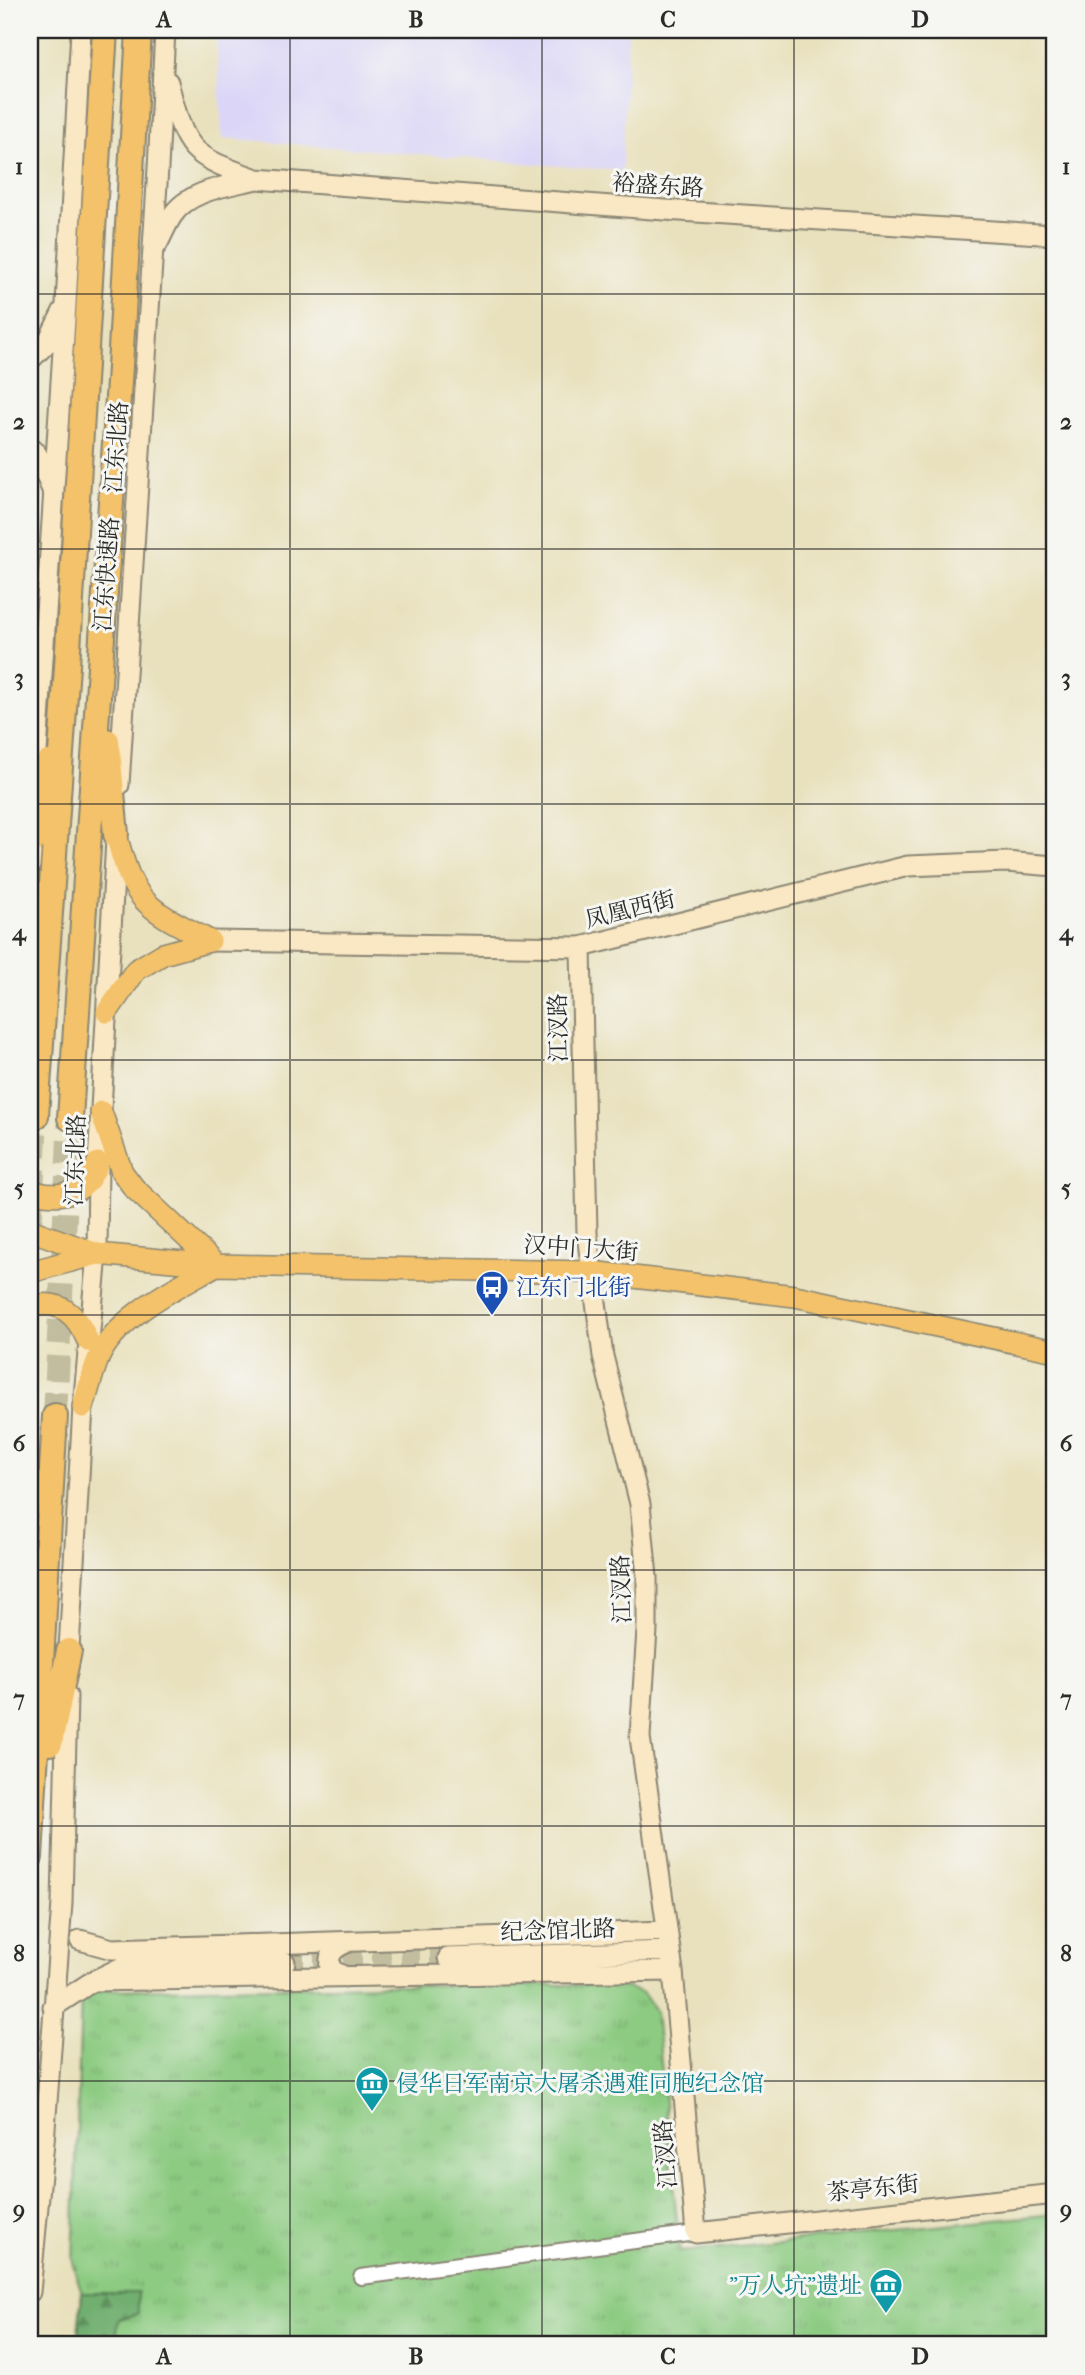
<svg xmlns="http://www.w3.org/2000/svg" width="1085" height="2375" font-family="'IM FELL French Canon','Noto Serif SC',serif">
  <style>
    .built { fill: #dbd6f7 }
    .grass { fill: url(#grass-tufts); stroke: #5c7b56; stroke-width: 2 }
    .forest { fill: url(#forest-firs); stroke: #4e6d4d; stroke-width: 2 }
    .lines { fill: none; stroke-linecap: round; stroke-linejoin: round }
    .secondary-tunnel { stroke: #c3bda0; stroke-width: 19; stroke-dasharray: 19 10; stroke-linecap: butt }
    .highway-tunnel { stroke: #c3bda0; stroke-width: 24; stroke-dasharray: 24 12; stroke-linecap: butt }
    .street-casing { stroke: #8a8674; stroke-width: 18 }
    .secondary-casing { stroke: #8a8674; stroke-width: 23 }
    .primary-casing { stroke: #8a8674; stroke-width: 24 }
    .highway-casing { stroke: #8a8674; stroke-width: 28 }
    .street { stroke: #fff; stroke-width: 14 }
    .secondary { stroke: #fae7c3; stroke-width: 19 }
    .primary { stroke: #f3c26a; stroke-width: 21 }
    .highway { stroke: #f3c26a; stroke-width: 24 }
    .grid { fill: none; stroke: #2b2b2b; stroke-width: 2; stroke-opacity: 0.55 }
    .labels { text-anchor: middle; stroke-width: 6; stroke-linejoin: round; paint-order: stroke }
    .street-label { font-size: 23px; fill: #2b2b2b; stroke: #f6f6f2 }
    .transit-label { font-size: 23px; fill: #164399; stroke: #f6f6f2; text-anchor: start }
    .culture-label { font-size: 23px; fill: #0d838f; stroke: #f6f6f2; text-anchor: start }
    .neatline { fill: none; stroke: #2b2b2b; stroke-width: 2.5 }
    .grid-label { font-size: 23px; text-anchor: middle; font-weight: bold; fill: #2b2b2b }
  </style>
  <defs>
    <pattern id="grass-tufts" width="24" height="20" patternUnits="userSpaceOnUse" patternTransform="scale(1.75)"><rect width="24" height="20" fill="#8ccb81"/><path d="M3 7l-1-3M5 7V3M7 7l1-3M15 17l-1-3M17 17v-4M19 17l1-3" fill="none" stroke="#79ae70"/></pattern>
    <pattern id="forest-firs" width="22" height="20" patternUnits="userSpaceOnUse" patternTransform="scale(1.75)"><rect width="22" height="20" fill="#71af6f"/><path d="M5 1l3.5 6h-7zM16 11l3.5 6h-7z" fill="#5d8f5b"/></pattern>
  </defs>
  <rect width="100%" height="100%" fill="#f6f6f2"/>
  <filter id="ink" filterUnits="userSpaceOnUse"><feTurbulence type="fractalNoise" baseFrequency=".0143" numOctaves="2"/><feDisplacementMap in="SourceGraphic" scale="14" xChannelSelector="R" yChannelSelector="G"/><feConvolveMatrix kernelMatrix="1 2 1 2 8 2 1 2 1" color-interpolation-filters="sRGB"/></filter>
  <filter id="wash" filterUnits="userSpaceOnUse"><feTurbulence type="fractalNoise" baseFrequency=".00686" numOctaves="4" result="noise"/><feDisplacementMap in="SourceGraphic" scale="28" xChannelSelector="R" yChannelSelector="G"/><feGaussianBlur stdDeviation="1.57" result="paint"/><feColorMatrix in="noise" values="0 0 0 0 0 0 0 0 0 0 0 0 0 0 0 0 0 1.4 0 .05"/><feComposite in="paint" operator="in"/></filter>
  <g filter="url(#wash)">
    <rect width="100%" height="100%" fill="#e9e1bd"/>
    <!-- built -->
    <path class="built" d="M 216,30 L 628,30 L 622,171 L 222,138 Z"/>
    <!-- grass -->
    <path class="grass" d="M 388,1985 L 618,1985 L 643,1993 L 656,2012 L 680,2252 L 1055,2214 L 1055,2345 L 77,2345 L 82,2293 L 73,2265 L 81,1997 L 101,1990 Z"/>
    <!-- forest -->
    <path class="forest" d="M 82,2293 L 138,2293 L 138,2314 L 119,2319 L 115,2345 L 77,2345 Z"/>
  </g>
  <g filter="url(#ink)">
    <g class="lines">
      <!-- secondary-tunnel -->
      <path class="secondary-tunnel" d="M 285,1962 L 448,1958"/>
      <!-- highway-tunnel -->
      <path class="highway-tunnel" d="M 30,1229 L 36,1116
        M 55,1416 L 70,1118"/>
      <defs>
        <path id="street" d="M 361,2277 L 696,2233"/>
        <path id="secondary" d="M 168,82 C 186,152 189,155 257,179 L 665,210 L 1055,235
          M 157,245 C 162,236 166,225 172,216 C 189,190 228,186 256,179
          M 30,360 L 47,343 L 63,311
          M 30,448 L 37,454 L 52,490
          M 35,783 L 66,304 L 81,30
          M 119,785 L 158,168 L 165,30
          M 30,866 L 33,827
          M 210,941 L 581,947 L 908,866 L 1006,862 L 1055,866
          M 581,947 L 587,1234 L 603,1356 L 640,1504 L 647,1577 L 647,1630 L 640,1737 L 673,1971 L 696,2233 L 1055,2194
          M 68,1666 L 83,1407 L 97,1254 L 98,1163 L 116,840
          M 80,1940 L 112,1949 L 667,1931
          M 448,1958 L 670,1951
          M 345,1977 L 330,1969 C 328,1952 333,1949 348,1942
          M 93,1981 L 673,1971
          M 53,2007 L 93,1981 L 126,1965 L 285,1962
          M 30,2292 L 44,2142 L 62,1903 L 67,1696"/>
        <path id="primary" d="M 116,834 C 134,906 147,908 210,941
          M 107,1012 L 136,970 L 163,954 L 210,941
          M 30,1189 C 45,1198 75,1197 87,1182 C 92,1177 95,1169 98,1163
          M 30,1230 L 97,1254 L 216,1265 L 591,1272 L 795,1296 L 1055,1351
          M 30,1272 L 97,1254
          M 30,1307 C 60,1298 77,1315 88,1341
          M 83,1407 C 88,1391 92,1374 98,1359 C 116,1316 178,1287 216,1265 L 134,1188 L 122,1172 L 101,1112"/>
        <path id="highway" d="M 107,741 L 116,834
          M 32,841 L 48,763
          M 36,1116 L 67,666 L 105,30
          M 70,1118 L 120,367 L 139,30
          M 50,1743 L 69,1651
          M 30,1857 L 55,1416"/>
      </defs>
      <!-- street casing -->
      <use href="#street" class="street-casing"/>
      <!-- secondary casing -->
      <use href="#secondary" class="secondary-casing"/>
      <!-- primary casing -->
      <use href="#primary" class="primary-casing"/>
      <!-- highway casing -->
      <use href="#highway" class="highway-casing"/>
      <!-- street -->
      <use href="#street" class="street"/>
      <!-- secondary -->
      <use href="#secondary" class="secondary"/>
      <!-- primary -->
      <use href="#primary" class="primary"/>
      <!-- highway -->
      <use href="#highway" class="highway"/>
    </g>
  </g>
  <!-- grid -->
  <path class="grid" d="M 290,30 L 290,2345M 542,30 L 542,2345M 794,30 L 794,2345M 30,294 L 1055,294M 30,549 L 1055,549M 30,804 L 1055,804M 30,1060 L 1055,1060M 30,1315 L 1055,1315M 30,1570 L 1055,1570M 30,1826 L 1055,1826M 30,2081 L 1055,2081"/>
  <!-- icons -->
  <defs>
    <symbol id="bus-pin" viewBox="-11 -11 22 30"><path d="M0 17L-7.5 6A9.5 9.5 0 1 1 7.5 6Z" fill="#1a4fb4" stroke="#f6f6f2"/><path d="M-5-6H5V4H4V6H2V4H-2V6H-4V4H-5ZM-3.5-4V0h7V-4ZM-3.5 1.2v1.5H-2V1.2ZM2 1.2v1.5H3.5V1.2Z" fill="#fff"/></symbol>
    <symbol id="museum-pin" viewBox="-11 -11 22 30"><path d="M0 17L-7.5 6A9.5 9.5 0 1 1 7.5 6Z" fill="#0f9aa8" stroke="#f6f6f2"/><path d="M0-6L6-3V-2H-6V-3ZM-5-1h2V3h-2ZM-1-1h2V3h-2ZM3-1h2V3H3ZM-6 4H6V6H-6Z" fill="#fff"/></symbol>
  </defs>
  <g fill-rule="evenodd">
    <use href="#bus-pin" x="473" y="1268" width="38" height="52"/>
    <use href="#museum-pin" x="353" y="2064" width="38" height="52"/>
    <use href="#museum-pin" x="867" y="2266" width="38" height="52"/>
  </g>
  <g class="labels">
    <!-- street labels -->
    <g class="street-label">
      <text transform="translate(658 185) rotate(4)" y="8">裕盛东路</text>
      <text transform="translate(116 447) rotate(-86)" y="8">江东北路</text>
      <text transform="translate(106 574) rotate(-86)" y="8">江东快速路</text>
      <text transform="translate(630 909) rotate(-14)" y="8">凤凰西街</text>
      <text transform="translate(558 1028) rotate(-91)" y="8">江汊路</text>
      <text transform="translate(75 1160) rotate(-88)" y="8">江东北路</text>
      <text transform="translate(581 1248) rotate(4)" y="8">汉中门大街</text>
      <text transform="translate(621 1589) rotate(-92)" y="8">江汊路</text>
      <text transform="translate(558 1930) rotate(-2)" y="8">纪念馆北路</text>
      <text transform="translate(665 2154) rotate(-95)" y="8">江汊路</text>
      <text transform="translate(873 2188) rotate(-6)" y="8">茶亭东街</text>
    </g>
    <!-- transit labels -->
    <g class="transit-label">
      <text x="516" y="1295">江东门北街</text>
    </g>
    <!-- culture labels -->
    <g class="culture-label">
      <text x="396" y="2091">侵华日军南京大屠杀遇难同胞纪念馆</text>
      <text x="862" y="2293" text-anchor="end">"万人坑"遗址</text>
    </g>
  </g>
  <!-- margin -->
  <rect width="1085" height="2375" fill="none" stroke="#f6f6f2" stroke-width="77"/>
  <rect x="38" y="38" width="1008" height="2298" class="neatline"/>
  <g class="grid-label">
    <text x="164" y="27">A</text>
    <text x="416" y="27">B</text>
    <text x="668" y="27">C</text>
    <text x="920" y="27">D</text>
    <text x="19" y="174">1</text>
    <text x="1066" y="174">1</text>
    <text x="19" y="429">2</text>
    <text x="1066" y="429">2</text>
    <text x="19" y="685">3</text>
    <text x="1066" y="685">3</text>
    <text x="19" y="940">4</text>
    <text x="1066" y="940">4</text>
    <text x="19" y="1195">5</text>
    <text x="1066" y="1195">5</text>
    <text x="19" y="1451">6</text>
    <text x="1066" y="1451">6</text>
    <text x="19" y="1706">7</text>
    <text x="1066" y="1706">7</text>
    <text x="19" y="1961">8</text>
    <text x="1066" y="1961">8</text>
    <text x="19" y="2217">9</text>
    <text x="1066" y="2217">9</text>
    <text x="164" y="2364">A</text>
    <text x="416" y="2364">B</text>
    <text x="668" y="2364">C</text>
    <text x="920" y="2364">D</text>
  </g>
</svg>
